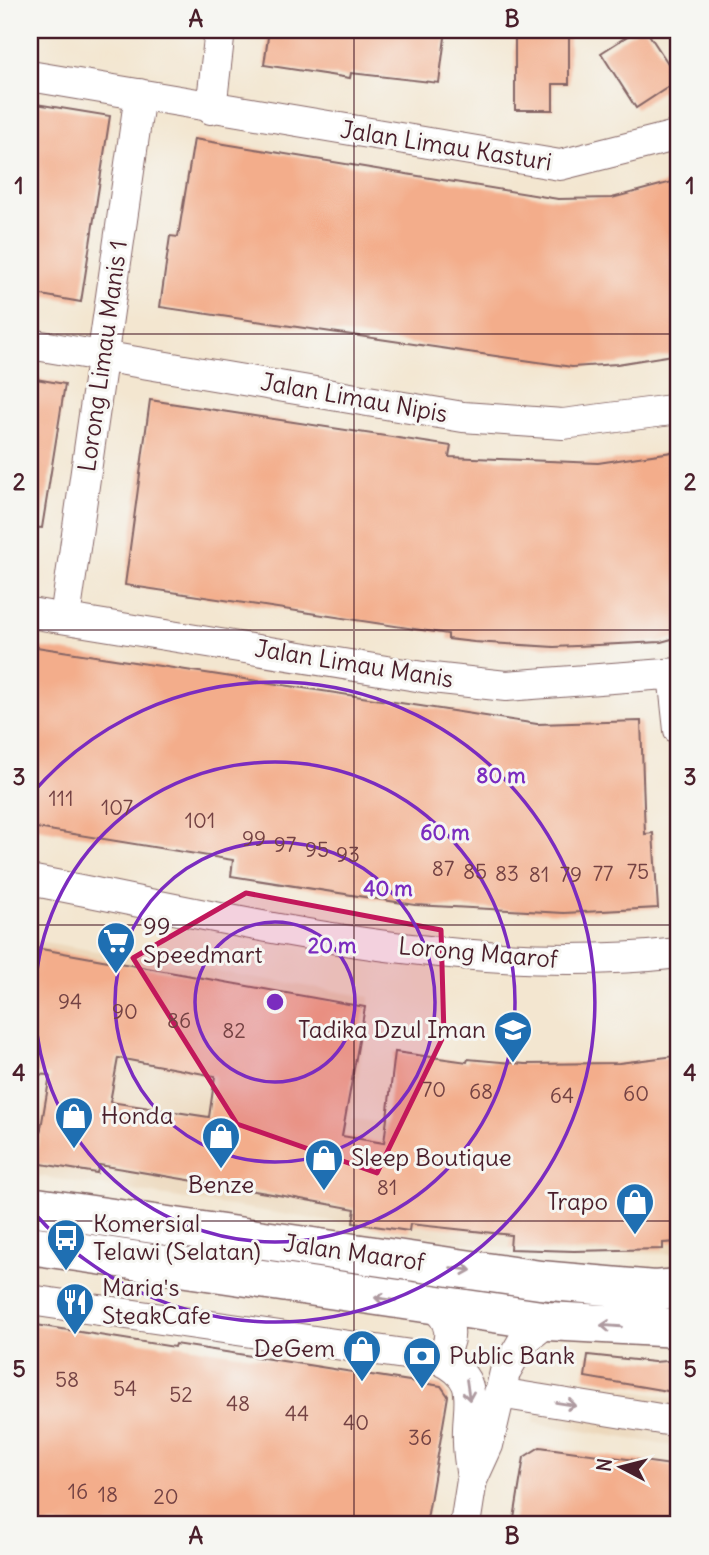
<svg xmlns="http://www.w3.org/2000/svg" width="709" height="1555" font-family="Delius,sans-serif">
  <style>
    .built { fill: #ecd7ba }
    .building { fill: #f3ad8b; fill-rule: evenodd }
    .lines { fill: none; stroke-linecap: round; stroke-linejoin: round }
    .minor-casing { stroke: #856565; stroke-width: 32 }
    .major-casing { stroke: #856565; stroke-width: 41 }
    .minor { stroke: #fff; stroke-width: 30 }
    .major { stroke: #fff; stroke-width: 38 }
    .oneway { stroke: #ae9aa0 }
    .marked { fill: #c2185b; fill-opacity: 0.2; stroke: #c2185b; stroke-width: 5; stroke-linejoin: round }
    .grid { fill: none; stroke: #4a1f2b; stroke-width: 2; stroke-opacity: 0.55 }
    .ring { fill: none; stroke: #7b2cbf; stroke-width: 3.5 }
    .labels { text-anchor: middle; stroke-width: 6; stroke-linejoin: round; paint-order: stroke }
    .number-label { font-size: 21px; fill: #744243 }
    .street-label { font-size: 24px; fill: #4a1f2b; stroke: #f6f6f2 }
    .poi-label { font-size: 24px; fill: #4a1f2b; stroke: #f6f6f2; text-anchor: start }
    .centre { fill: #7b2cbf; stroke: #f6f6f2; stroke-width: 3.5 }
    .ring-label { font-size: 21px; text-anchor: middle; font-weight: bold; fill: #7b2cbf; stroke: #f6f6f2; stroke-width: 6; stroke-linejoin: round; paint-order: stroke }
    .neatline { fill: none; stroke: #4a1f2b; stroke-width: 2.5 }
    .grid-label { font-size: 23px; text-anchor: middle; font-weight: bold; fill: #4a1f2b }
  </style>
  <rect width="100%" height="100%" fill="#f6f6f2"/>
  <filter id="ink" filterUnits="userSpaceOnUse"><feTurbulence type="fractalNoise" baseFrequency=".0143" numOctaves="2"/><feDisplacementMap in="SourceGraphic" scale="14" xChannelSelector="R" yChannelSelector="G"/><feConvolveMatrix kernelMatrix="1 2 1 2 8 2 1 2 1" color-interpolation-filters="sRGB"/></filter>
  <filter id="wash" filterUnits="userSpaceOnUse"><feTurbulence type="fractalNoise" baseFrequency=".00686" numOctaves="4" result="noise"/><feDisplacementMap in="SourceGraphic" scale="28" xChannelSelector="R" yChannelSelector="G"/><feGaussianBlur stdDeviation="1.57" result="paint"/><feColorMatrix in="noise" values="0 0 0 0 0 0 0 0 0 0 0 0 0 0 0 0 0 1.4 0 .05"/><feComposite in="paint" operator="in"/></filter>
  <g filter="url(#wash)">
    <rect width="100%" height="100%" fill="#f3e6d0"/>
    <!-- built -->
    <path class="built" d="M 30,940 L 370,997 L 352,1119 L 548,1143 L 679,1139 L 679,1254 L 542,1254 L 30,1175 Z
      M 541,1376 L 679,1399 L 679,1447 L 533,1423 Z"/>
    <g id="blocks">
      <!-- building -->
      <path class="building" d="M 269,30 L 446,30 L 439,83 L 351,73 L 350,78 L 264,65 Z
        M 637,30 L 646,30 L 679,80 L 636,108 L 601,53 Z
        M 515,37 L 569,37 L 569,84 L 553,84 L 553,110 L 515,110 Z
        M 30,103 L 110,116 L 81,302 L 30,293 Z
        M 194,139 L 558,199 L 612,198 L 679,180 L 679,354 L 617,364 L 572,367 L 160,307 L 170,236 L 178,237 Z
        M 30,378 L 65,384 L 42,528 L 30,527 Z
        M 150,400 L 451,446 L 449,457 L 598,463 L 679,451 L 679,637 L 661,642 L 554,647 L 474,642 L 448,639 L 448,634 L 125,585 Z
        M 30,646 L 537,724 L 641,721 L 645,834 L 653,833 L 658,908 L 564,913 L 415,905 L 231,876 L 233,860 L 30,827 Z
        M 30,947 L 365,1007 L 342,1136 L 384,1143 L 395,1052 L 467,1062 L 468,1059 L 525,1064 L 619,1063 L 675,1056 L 679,1092 L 679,1242 L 663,1243 L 663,1249 L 574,1251 L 510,1249 L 511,1235 L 410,1224 L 409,1231 L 353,1223 L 355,1209 L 290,1197 L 99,1165 L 97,1173 L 35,1163 L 50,1075 L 30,1074 ZM 118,1058 L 215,1076 L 209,1117 L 110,1102 Z
        M 30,1324 L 174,1347 L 175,1344 L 441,1386 L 448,1396 L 426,1525 L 30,1525 Z
        M 588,1355 L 654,1362 L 679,1360 L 679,1393 L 585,1377 Z
        M 540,1447 L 679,1466 L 679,1525 L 513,1525 L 524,1457 Z"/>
    </g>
  </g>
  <g filter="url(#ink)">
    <use href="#blocks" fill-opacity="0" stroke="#856565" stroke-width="2"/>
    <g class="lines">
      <defs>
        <path id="minor" d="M 30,76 L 560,165 L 679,135
          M 211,109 L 220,30
          M 30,344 L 463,417 L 563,424 L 679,409
          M 30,613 L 423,677 L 506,686 L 679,673
          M 65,618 L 140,94
          M 673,674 L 679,730
          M 30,880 C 242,921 462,978 679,953
          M 30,1300 L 439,1359 C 483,1380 466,1402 468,1442 C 468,1455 471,1468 472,1480
          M 432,1305 C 452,1320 455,1339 439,1359
          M 499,1393 L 679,1422
          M 465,1525 L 472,1480 L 488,1445 L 505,1372 L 523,1341 L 548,1321"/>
        <path id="major" d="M 30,1206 L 540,1280 L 654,1290 L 679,1288
          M 30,1245 L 548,1321 L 679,1328"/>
      </defs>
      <!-- minor casing -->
      <use href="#minor" class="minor-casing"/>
      <!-- major casing -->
      <use href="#major" class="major-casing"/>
      <!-- minor -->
      <use href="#minor" class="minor"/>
      <!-- major -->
      <use href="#major" class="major"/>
    </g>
    <!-- one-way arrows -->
    <defs><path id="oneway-shaft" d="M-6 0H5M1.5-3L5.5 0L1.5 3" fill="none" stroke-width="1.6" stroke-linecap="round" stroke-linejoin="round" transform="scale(1.75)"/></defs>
    <g class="oneway">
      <use href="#oneway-shaft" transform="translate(461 1269) rotate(8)"/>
      <use href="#oneway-shaft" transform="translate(385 1299) rotate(-172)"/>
      <use href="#oneway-shaft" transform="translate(611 1326) rotate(-176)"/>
      <use href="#oneway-shaft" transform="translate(468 1390) rotate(82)"/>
      <use href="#oneway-shaft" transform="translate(566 1404) rotate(9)"/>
    </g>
  </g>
  <!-- marked area -->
  <path class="marked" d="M 246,893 L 441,930 L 444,1035 L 377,1173 L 237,1124 L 133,958 Z"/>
  <!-- grid -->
  <path class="grid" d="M 354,30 L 354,1525M 30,334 L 679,334M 30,630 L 679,630M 30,925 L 679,925M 30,1221 L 679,1221"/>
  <!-- distance rings -->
  <g class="ring">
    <circle cx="275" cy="1002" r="80"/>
    <circle cx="275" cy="1002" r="160"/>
    <circle cx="275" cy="1002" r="240"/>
    <path d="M30 796A320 320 0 1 1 30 1208"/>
  </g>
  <!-- icons -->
  <defs>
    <symbol id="supermarket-pin" viewBox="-11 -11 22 30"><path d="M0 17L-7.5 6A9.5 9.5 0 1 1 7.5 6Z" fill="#1f6fb2" stroke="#f6f6f2"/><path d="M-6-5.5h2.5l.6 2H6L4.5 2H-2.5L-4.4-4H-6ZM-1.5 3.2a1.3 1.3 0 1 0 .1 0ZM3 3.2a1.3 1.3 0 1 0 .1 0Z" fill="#fff"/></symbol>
    <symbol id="school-pin" viewBox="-11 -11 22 30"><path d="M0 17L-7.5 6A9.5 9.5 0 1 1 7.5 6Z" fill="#1f6fb2" stroke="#f6f6f2"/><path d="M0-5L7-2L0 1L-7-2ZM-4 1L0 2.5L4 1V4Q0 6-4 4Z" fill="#fff"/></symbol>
    <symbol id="shop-pin" viewBox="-11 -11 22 30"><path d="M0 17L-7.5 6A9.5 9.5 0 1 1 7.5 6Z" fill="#1f6fb2" stroke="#f6f6f2"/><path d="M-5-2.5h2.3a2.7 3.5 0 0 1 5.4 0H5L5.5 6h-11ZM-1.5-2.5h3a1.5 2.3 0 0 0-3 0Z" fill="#fff"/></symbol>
    <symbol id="bus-pin" viewBox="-11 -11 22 30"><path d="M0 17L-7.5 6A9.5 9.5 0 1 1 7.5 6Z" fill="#1f6fb2" stroke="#f6f6f2"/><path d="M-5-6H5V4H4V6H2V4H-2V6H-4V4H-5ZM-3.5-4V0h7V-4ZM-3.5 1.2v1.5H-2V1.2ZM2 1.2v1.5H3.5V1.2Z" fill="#fff"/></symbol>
    <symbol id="restaurant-pin" viewBox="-11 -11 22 30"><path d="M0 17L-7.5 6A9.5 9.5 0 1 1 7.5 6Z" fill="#1f6fb2" stroke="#f6f6f2"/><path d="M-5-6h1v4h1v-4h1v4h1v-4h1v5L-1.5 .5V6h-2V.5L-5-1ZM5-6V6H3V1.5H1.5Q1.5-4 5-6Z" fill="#fff"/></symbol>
    <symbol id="bank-pin" viewBox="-11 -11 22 30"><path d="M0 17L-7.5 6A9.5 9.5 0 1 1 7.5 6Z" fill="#1f6fb2" stroke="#f6f6f2"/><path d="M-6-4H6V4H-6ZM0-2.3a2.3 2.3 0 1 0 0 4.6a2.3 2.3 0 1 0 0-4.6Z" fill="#fff"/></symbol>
  </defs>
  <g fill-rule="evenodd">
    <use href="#supermarket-pin" x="94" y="919" width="44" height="60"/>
    <use href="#school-pin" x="491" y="1008" width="44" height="60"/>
    <use href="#shop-pin" x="52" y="1094" width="44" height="60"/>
    <use href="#shop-pin" x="199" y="1114" width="44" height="60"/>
    <use href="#shop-pin" x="302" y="1136" width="44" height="60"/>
    <use href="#shop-pin" x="613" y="1180" width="44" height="60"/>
    <use href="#bus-pin" x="44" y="1216" width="44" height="60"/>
    <use href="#restaurant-pin" x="53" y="1280" width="44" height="60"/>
    <use href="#shop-pin" x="340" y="1327" width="44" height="60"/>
    <use href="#bank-pin" x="400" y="1334" width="44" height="60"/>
  </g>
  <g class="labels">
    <!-- number labels -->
    <g class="number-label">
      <text x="61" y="806">111</text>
      <text x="117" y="815">107</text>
      <text x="200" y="828">101</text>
      <text x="254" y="846">99</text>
      <text x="285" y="852">97</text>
      <text x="317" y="857">95</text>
      <text x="348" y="862">93</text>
      <text x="443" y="876">87</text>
      <text x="475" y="879">85</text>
      <text x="638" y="879">75</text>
      <text x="507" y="881">83</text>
      <text x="603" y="881">77</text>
      <text x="539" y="882">81</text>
      <text x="571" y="882">79</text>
      <text x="70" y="1009">94</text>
      <text x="125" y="1019">90</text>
      <text x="179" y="1028">86</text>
      <text x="234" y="1038">82</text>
      <text x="434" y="1097">70</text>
      <text x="481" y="1099">68</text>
      <text x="636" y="1101">60</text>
      <text x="562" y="1103">64</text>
      <text x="387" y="1195">81</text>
      <text x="67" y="1387">58</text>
      <text x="125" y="1396">54</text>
      <text x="181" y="1402">52</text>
      <text x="238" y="1411">48</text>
      <text x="297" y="1421">44</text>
      <text x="356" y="1430">40</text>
      <text x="420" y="1445">36</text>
      <text x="78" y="1499">16</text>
      <text x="108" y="1502">18</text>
      <text x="166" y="1504">20</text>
    </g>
    <!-- street labels -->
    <g class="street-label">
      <text transform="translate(446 146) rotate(9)" y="8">Jalan Limau Kasturi</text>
      <text transform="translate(103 356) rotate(-82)" y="8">Lorong Limau Manis 1</text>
      <text transform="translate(354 398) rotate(10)" y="8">Jalan Limau Nipis</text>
      <text transform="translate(354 664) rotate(9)" y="8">Jalan Limau Manis</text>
      <text transform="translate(478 953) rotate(5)" y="8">Lorong Maarof</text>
      <text transform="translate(354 1253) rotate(8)" y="8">Jalan Maarof</text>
    </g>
    <!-- poi labels -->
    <g class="poi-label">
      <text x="143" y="935">99<tspan x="143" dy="28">Speedmart</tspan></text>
      <text x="486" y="1038" text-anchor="end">Tadika Dzul Iman</text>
      <text x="101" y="1124">Honda</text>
      <text x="351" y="1166">Sleep Boutique</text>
      <text x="221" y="1193" text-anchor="middle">Benze</text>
      <text x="608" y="1210" text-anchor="end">Trapo</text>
      <text x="93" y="1232">Komersial<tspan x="93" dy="28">Telawi (Selatan)</tspan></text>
      <text x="102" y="1296">Maria's<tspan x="102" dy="28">SteakCafe</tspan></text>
      <text x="335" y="1357" text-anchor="end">DeGem</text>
      <text x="449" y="1364">Public Bank</text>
    </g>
  </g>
  <circle cx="275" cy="1002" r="10" class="centre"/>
  <g class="ring-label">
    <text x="501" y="783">80 m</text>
    <text x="445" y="840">60 m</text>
    <text x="388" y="896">40 m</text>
    <text x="332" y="953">20 m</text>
  </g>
  <!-- margin -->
  <rect width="709" height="1555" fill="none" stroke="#f6f6f2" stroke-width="77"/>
  <!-- north arrow -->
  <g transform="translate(621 1467) rotate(277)" stroke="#f6f6f2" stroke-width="5" paint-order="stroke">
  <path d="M0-5L12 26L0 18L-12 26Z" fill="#4a1f2b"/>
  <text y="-10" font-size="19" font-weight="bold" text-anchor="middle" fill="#4a1f2b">N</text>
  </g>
  <rect x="38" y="38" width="632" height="1478" class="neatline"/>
  <g class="grid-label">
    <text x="196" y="27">A</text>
    <text x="512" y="27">B</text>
    <text x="19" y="194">1</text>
    <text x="690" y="194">1</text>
    <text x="19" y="490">2</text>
    <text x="690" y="490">2</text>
    <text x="19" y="785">3</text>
    <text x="690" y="785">3</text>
    <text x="19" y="1081">4</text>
    <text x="690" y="1081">4</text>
    <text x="19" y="1377">5</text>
    <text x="690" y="1377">5</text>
    <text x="196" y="1544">A</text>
    <text x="512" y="1544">B</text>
  </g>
</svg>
